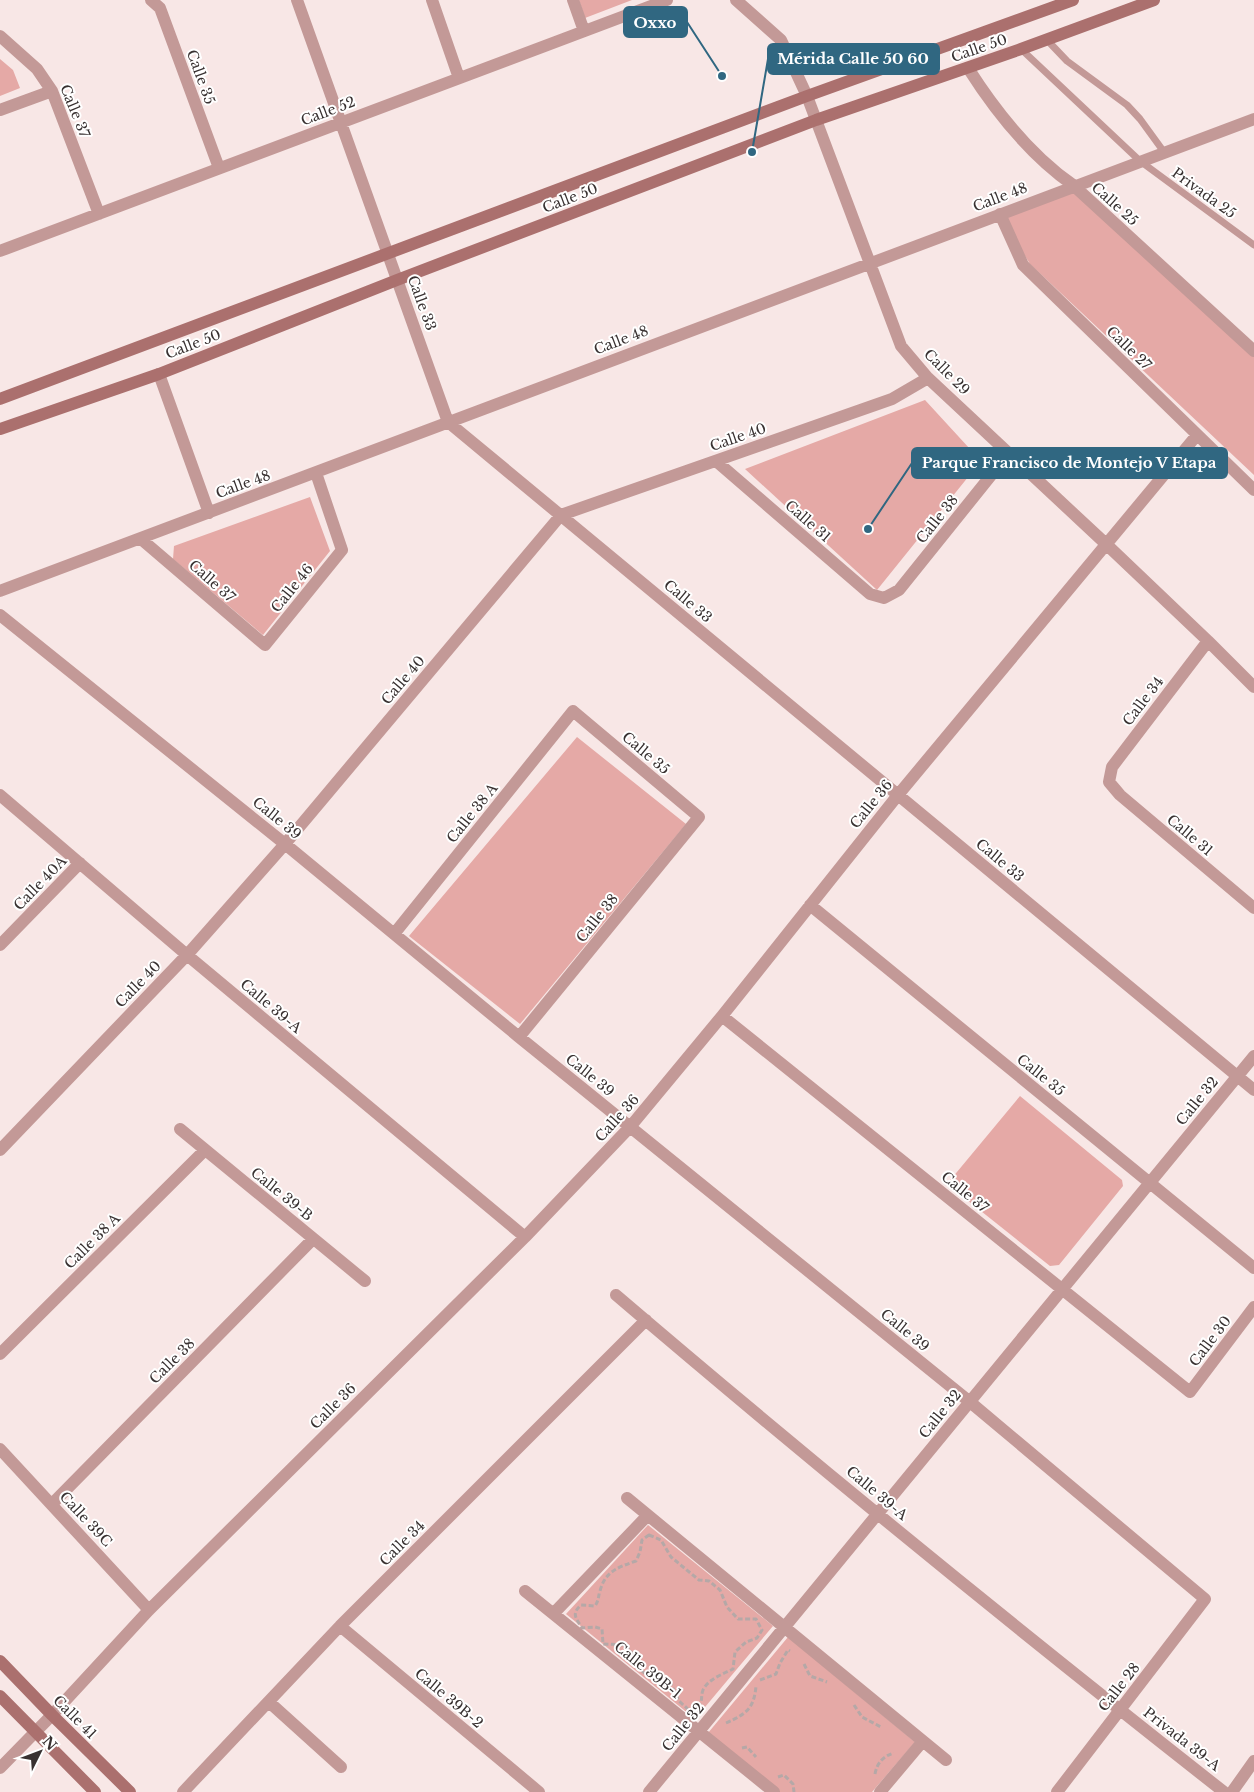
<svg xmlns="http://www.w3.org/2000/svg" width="1254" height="1792" font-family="'Libre Baskerville',serif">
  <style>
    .green { fill: #e5a9a6 }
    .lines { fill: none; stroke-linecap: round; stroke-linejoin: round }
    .path { stroke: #b5a8a7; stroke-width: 3; stroke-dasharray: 5 2.5; stroke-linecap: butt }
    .lane { stroke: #c39997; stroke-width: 7 }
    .street { stroke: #c39997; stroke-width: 12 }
    .secondary { stroke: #ab706e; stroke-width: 12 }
    .labels { text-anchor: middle; stroke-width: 4; stroke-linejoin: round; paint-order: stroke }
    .street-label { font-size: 14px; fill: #383131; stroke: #fff }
    .leader { fill: none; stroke: #306781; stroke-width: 2 }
    .callout-dot { fill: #306781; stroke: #fff; stroke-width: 2 }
    .callout { fill: #306781; stroke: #306781; stroke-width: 2 }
    .callout-label { font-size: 15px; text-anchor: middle; font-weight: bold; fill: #fff }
  </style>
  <rect width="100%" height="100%" fill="#f8e7e6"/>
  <!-- green -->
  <path class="green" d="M 579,0 L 632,0 L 585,18 Z
    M 0,59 L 13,70 L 20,88 L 0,96 Z
    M 1072,188 L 1254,356 L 1254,475 L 1030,264 L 1002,219 Z
    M 925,400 L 981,461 L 877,590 L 745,469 Z
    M 310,497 L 330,551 L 263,635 L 173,559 L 174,546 Z
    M 577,737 L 686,824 L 520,1024 L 409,936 Z
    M 1020,1096 L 1122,1180 L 1123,1186 L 1059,1265 L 1050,1266 L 947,1184 Z
    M 648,1525 L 773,1626 L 695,1719 L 566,1614 Z
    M 788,1637 L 915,1742 L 872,1792 L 779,1792 L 708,1733 Z"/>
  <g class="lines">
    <!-- path -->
    <path class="path" d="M 649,1535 L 661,1540 L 671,1557 L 699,1580 L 709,1581 L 720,1590 L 727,1607 L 738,1619 L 756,1619 L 762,1630 L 757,1638 L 746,1642 L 735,1652 L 733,1669 C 723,1674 708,1679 703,1690 C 700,1699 704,1699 697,1709 L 689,1710 L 679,1701 L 670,1682 C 659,1679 643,1676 638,1666 C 634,1657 632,1651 625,1645 L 603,1644 L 602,1629 L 595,1627 L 582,1628 C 576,1618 571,1614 581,1605 L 595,1606 C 599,1600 598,1597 600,1591 C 605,1571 619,1567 636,1561 L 640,1552 L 642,1540 Z
      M 804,1664 L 810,1676 L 827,1682
      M 760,1680 L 776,1674 L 780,1663 L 788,1650 L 790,1651
      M 854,1705 L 862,1717 L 881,1727
      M 726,1723 C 746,1714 754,1709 756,1686
      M 742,1748 L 747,1747 L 756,1757
      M 875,1774 C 877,1763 883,1756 894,1753
      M 778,1777 L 784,1775 L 793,1784 L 794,1792"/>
    <!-- lane -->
    <path class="lane" d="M 1047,40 L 1067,61 L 1127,105 L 1140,119 L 1164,152
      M 1021,49 L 1140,161 L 1254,245"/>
    <!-- street -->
    <path class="street" d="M 151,0 L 160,8 L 219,168
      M 297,0 L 448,422 L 1254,1090
      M 432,0 L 459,78
      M 573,0 L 584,31
      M 736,0 L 781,40 L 807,96 L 901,346 L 928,378 L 1106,544 L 1208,641 L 1254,687
      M 0,36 L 37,69 L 52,91 L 99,214
      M 968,68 C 996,112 1030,155 1073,185 L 1254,351
      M 0,110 L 52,91
      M 1000,214 L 1023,265 L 1254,490
      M 0,251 L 667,0
      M 159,374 L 209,513
      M 716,461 L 870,594 L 884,598 L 899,590 L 1009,453
      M 141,539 L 265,645 L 342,550 L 316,473
      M 0,591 C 419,436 835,273 1254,119
      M 0,615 L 285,844 L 519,1037 L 970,1402 L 1205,1599 L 1057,1792
      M 1208,641 L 1112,767 L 1109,782 L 1120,795 L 1254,908
      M 0,795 L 187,955 L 525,1237
      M 810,905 L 1254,1268
      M 394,934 L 573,711 L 699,817 L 519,1037
      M 0,945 L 80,863
      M 722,1016 L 1190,1392 L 1254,1307
      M 180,1129 L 365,1281
      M 0,1150 L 187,955 L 285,844 L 561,515 L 892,399 L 928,378
      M 616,1295 C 815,1465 1018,1630 1224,1792
      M 0,1354 L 205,1150
      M 0,1449 L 149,1610
      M 627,1498 L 946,1760
      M 52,1504 L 313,1239
      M 525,1591 L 774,1792
      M 554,1613 L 648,1515
      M 340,1626 L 539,1792
      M 269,1702 L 341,1767
      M 0,1768 L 52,1715 L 149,1610 L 525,1237 L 630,1127 L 722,1016 L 898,795 L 1197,435
      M 183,1792 L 340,1626 L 646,1320
      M 649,1792 L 1254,1056
      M 880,1792 L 923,1741
      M 1232,1792 L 1254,1761"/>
    <!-- secondary -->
    <path class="secondary" d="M 0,399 L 807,96 L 1073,0
      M 0,429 L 159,374 L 397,280 L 816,120 L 1021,49 L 1154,0
      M 0,1661 L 52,1715 L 130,1792
      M 0,1696 L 95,1792"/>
  </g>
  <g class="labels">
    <!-- street labels -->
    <g class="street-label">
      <text transform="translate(979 48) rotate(-19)" y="5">Calle 50</text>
      <text transform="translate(201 77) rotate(70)" y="5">Calle 35</text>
      <text transform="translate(75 111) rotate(68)" y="5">Calle 37</text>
      <text transform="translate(328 111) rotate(-21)" y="5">Calle 52</text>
      <text transform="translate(1204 193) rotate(36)" y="5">Privada 25</text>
      <text transform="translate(1000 197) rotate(-21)" y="5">Calle 48</text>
      <text transform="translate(570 198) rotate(-21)" y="5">Calle 50</text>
      <text transform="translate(1115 204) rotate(42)" y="5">Calle 25</text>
      <text transform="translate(422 303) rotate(70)" y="5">Calle 33</text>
      <text transform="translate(621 340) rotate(-21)" y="5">Calle 48</text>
      <text transform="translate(193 344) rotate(-21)" y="5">Calle 50</text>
      <text transform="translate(1129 348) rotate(44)" y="5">Calle 27</text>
      <text transform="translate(947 372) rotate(45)" y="5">Calle 29</text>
      <text transform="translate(738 437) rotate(-19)" y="5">Calle 40</text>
      <text transform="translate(243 484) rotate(-20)" y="5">Calle 48</text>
      <text transform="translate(937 519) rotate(-51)" y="5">Calle 38</text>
      <text transform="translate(808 521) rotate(41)" y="5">Calle 31</text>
      <text transform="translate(212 581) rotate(41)" y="5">Calle 37</text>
      <text transform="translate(292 588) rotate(-51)" y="5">Calle 46</text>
      <text transform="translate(688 601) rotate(40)" y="5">Calle 33</text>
      <text transform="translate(403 680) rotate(-50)" y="5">Calle 40</text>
      <text transform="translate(1143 701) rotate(-53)" y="5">Calle 34</text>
      <text transform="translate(646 753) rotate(40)" y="5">Calle 35</text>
      <text transform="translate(871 804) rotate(-51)" y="5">Calle 36</text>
      <text transform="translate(472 813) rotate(-51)" y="5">Calle 38 A</text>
      <text transform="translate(277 818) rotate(39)" y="5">Calle 39</text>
      <text transform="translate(1190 835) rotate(40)" y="5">Calle 31</text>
      <text transform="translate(1000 860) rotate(40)" y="5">Calle 33</text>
      <text transform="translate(40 883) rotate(-46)" y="5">Calle 40A</text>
      <text transform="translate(597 918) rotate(-51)" y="5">Calle 38</text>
      <text transform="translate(138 984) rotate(-46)" y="5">Calle 40</text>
      <text transform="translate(271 1006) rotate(40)" y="5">Calle 39-A</text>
      <text transform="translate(590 1075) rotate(39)" y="5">Calle 39</text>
      <text transform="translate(1041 1075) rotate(39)" y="5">Calle 35</text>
      <text transform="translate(1197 1101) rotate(-51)" y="5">Calle 32</text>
      <text transform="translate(617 1118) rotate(-48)" y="5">Calle 36</text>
      <text transform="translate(965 1192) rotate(39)" y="5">Calle 37</text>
      <text transform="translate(282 1194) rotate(39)" y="5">Calle 39-B</text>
      <text transform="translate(92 1241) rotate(-45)" y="5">Calle 38 A</text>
      <text transform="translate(905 1330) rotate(39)" y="5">Calle 39</text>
      <text transform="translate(1210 1341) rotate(-53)" y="5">Calle 30</text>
      <text transform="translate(172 1361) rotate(-45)" y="5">Calle 38</text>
      <text transform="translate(333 1406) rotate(-45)" y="5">Calle 36</text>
      <text transform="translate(940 1414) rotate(-51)" y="5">Calle 32</text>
      <text transform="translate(877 1493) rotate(40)" y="5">Calle 39-A</text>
      <text transform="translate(86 1519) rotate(47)" y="5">Calle 39C</text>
      <text transform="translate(402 1543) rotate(-45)" y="5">Calle 34</text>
      <text transform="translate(648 1670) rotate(39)" y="5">Calle 39B-1</text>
      <text transform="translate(1119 1687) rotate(-52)" y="5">Calle 28</text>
      <text transform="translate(449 1698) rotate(40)" y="5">Calle 39B-2</text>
      <text transform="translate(75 1717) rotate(45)" y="5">Calle 41</text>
      <text transform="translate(683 1727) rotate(-51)" y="5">Calle 32</text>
      <text transform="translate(1182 1739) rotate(38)" y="5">Privada 39-A</text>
    </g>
  </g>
  <!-- callouts -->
  <path class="leader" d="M722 76L687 22M752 152L768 59M868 529L912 463"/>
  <g class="callout-dot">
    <circle cx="722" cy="76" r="5"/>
    <circle cx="752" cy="152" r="5"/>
    <circle cx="868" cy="529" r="5"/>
  </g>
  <g class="callout">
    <rect x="624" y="7" width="63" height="30" rx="5"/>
    <rect x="768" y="44" width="171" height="30" rx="5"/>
    <rect x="912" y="448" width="315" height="30" rx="5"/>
  </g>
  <g class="callout-label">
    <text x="655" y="28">Oxxo</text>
    <text x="853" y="64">Mérida Calle 50 60</text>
    <text x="1069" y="468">Parque Francisco de Montejo V Etapa</text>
  </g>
  <!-- north arrow -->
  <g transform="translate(40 1752) rotate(48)" stroke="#ffffff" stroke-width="4" paint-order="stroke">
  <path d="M0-4L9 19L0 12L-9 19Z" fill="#383131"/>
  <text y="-8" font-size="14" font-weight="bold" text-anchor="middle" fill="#383131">N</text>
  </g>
</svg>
